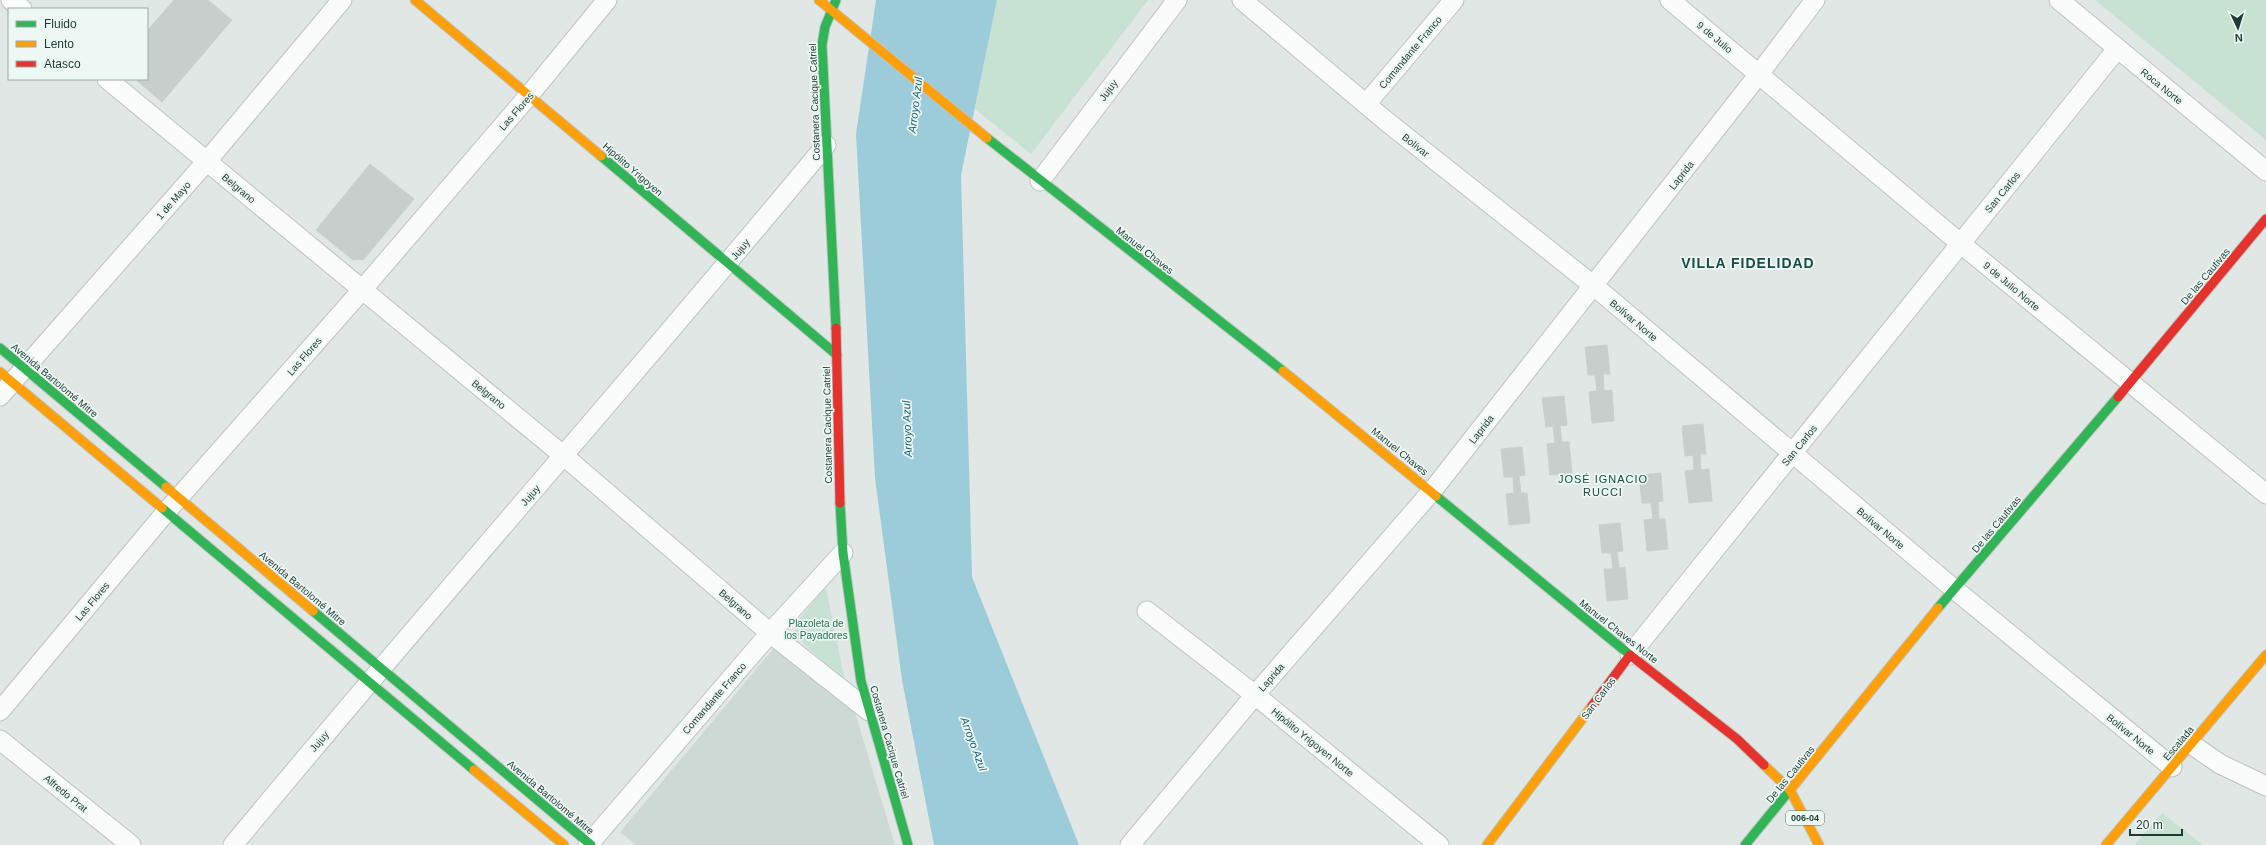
<svg xmlns="http://www.w3.org/2000/svg" width="2266" height="845" font-family="Helvetica,sans-serif">
  <style>
    .built { fill: #cdd9d4 }
    .green { fill: #c7e2d2 }
    .water { fill: #9ccbda }
    .building { fill: #c7cecc; stroke: #c9d0cd }
    .lines { fill: none; stroke-linecap: round; stroke-linejoin: round }
    .street-casing { stroke: #bdc4c1; stroke-width: 21 }
    .fast-casing { stroke: #bcc5c2; stroke-width: 11 }
    .slow-casing { stroke: #bcc5c2; stroke-width: 11 }
    .jam-casing { stroke: #bcc5c2; stroke-width: 11 }
    .street { stroke: #fafbfb; stroke-width: 19 }
    .fast { stroke: #30b455; stroke-width: 9 }
    .slow { stroke: #ff9f0a; stroke-width: 9 }
    .jam { stroke: #e5322d; stroke-width: 9 }
    .labels { text-anchor: middle; stroke-width: 3.5; stroke-linejoin: round; paint-order: stroke }
    .shield { fill: #edf7f3; stroke: #5b736e; stroke-width: 1 }
    .shield-label { font-size: 9px; font-weight: bold; fill: #1d3a35 }
    .street-label { font-size: 10px; fill: #1d3a35; stroke: #edf7f3 }
    .park-label { font-size: 10px; fill: #25744b; stroke: #edf7f3 }
    .water-label { font-size: 11px; font-style: italic; fill: #145f7a; stroke: #edf7f3 }
    .neighbourhood-label { font-size: 11px; letter-spacing: 1px; fill: #184d45; stroke: #edf7f3 }
    .district-label { font-size: 14px; font-weight: bold; letter-spacing: 1px; fill: #184d45; stroke: #edf7f3 }
  </style>
  <rect width="100%" height="100%" fill="#e0e7e4"/>
  <!-- built -->
  <path class="built" d="M 778,643 L 854,709 L 895,845 L 636,845 L 620,832 Z"/>
  <!-- green -->
  <path class="green" d="M 997,0 L 1148,0 L 1031,154 L 975,109 Z
    M 2095,0 L 2266,0 L 2266,140 Z
    M 826,588 L 844,676 L 844,680 L 794,635 L 795,625 L 823,589 Z
    M 2162,813 L 2203,845 L 2134,845 Z"/>
  <!-- water -->
  <path class="water" d="M 876,0 L 997,0 L 961,175 L 972,577 L 1079,845 L 934,845 L 902,680 L 875,478 L 856,134 Z"/>
  <!-- building -->
  <path class="building" d="M 174,0 L 208,0 L 232,20 L 162,102 L 135,79 L 147,79 L 147,31 Z
    M 370,164 L 414,199 L 364,259 L 353,260 L 316,230 Z
    M 1607,345 L 1610,374 L 1603,374 L 1604,391 L 1612,390 L 1614,421 L 1592,423 L 1589,392 L 1597,391 L 1595,375 L 1588,375 L 1585,347 Z
    M 1564,396 L 1567,425 L 1560,426 L 1562,442 L 1569,442 L 1572,473 L 1550,475 L 1547,444 L 1555,443 L 1553,426 L 1546,427 L 1542,398 Z
    M 1703,424 L 1706,454 L 1700,454 L 1701,470 L 1709,469 L 1712,501 L 1689,503 L 1685,471 L 1694,470 L 1693,455 L 1685,456 L 1682,426 Z
    M 1522,447 L 1525,475 L 1519,476 L 1521,493 L 1527,493 L 1530,523 L 1509,525 L 1506,494 L 1514,493 L 1513,477 L 1504,477 L 1501,449 Z
    M 1661,473 L 1663,501 L 1658,502 L 1659,519 L 1665,519 L 1668,549 L 1647,551 L 1644,520 L 1653,519 L 1651,503 L 1642,503 L 1639,475 Z
    M 1620,523 L 1623,551 L 1617,552 L 1619,568 L 1625,567 L 1628,599 L 1607,601 L 1604,569 L 1613,569 L 1611,553 L 1602,553 L 1599,525 Z"/>
  <g class="lines">
    <defs>
      <path id="street" d="M 11,0 L 22,9
        M 1242,0 L 1386,121 L 1594,286 L 1954,589 L 2172,767
        M 1670,0 L 1960,243 L 2266,494
        M 2059,0 L 2266,171
        M 107,79 L 564,456 L 770,633 L 869,711
        M 1366,104 L 1454,0
        M 1040,181 L 1177,0
        M 0,396 L 207,161 L 342,0
        M 1147,611 L 1255,695 L 1439,845
        M 1630,655 L 2117,49
        M 0,711 L 166,512 L 362,290 L 530,94 L 607,0
        M 0,740 L 131,845
        M 2191,744 L 2220,764 L 2266,786
        M 233,845 C 428,609 631,381 826,145
        M 588,845 L 770,633 L 843,553
        M 1130,845 L 1255,695 L 1432,491 L 1759,74 L 1815,0"/>
      <path id="fast" d="M 987,138 L 1283,371
        M 601,156 L 837,355
        M 836,328 L 822,45 L 825,27 L 836,0
        M 0,348 L 166,487
        M 1436,496 L 1630,655
        M 840,503 L 843,553 L 861,681 L 908,845
        M 162,508 L 474,770
        M 1938,608 L 2118,397
        M 313,611 L 591,845
        M 1745,845 L 1790,790"/>
      <path id="slow" d="M 415,0 L 601,156
        M 819,0 L 987,138
        M 1283,371 L 1436,496
        M 0,372 L 162,508
        M 166,487 L 313,611
        M 1764,765 L 1790,790 L 1819,845
        M 474,770 L 564,845
        M 1790,790 L 1938,608
        M 1487,845 L 1592,706
        M 2106,845 L 2266,655"/>
      <path id="jam" d="M 836,328 L 840,503
        M 2118,397 L 2266,219
        M 1592,706 L 1630,655 L 1737,739 L 1764,765"/>
    </defs>
    <!-- street casing -->
    <use href="#street" class="street-casing"/>
    <!-- fast casing -->
    <use href="#fast" class="fast-casing"/>
    <!-- slow casing -->
    <use href="#slow" class="slow-casing"/>
    <!-- jam casing -->
    <use href="#jam" class="jam-casing"/>
    <!-- street -->
    <use href="#street" class="street"/>
    <!-- fast -->
    <use href="#fast" class="fast"/>
    <!-- slow -->
    <use href="#slow" class="slow"/>
    <!-- jam -->
    <use href="#jam" class="jam"/>
  </g>
  <g class="labels">
    <!-- shield labels -->
    <rect class="shield" x="1786" y="811" width="38" height="14" rx="3"/>
    <g class="shield-label">
      <text x="1805" y="821">006-04</text>
    </g>
    <!-- street labels -->
    <g class="street-label">
      <text transform="translate(1715 37) rotate(40)" y="4">9 de Julio</text>
      <text transform="translate(1410 52) rotate(-50)" y="4">Comandante Franco</text>
      <text transform="translate(2162 86) rotate(39)" y="4">Roca Norte</text>
      <text transform="translate(1108 90) rotate(-53)" y="4">Jujuy</text>
      <text transform="translate(814 102) rotate(-92)" y="4">Costanera Cacique Catriel</text>
      <text transform="translate(516 111) rotate(-49)" y="4">Las Flores</text>
      <text transform="translate(1416 145) rotate(38)" y="4">Bolívar</text>
      <text transform="translate(633 169) rotate(41)" y="4">Hipólito Yrigoyen</text>
      <text transform="translate(1681 175) rotate(-52)" y="4">Laprida</text>
      <text transform="translate(239 188) rotate(40)" y="4">Belgrano</text>
      <text transform="translate(2002 192) rotate(-51)" y="4">San Carlos</text>
      <text transform="translate(173 200) rotate(-49)" y="4">1 de Mayo</text>
      <text transform="translate(740 249) rotate(-51)" y="4">Jujuy</text>
      <text transform="translate(1145 250) rotate(38)" y="4">Manuel Chaves</text>
      <text transform="translate(2205 276) rotate(-50)" y="4">De las Cautivas</text>
      <text transform="translate(2012 286) rotate(40)" y="4">9 de Julio Norte</text>
      <text transform="translate(1634 320) rotate(40)" y="4">Bolívar Norte</text>
      <text transform="translate(304 356) rotate(-49)" y="4">Las Flores</text>
      <text transform="translate(55 380) rotate(40)" y="4">Avenida Bartolomé Mitre</text>
      <text transform="translate(489 394) rotate(39)" y="4">Belgrano</text>
      <text transform="translate(827 425) rotate(-91)" y="4">Costanera Cacique Catriel</text>
      <text transform="translate(1481 429) rotate(-52)" y="4">Laprida</text>
      <text transform="translate(1799 445) rotate(-51)" y="4">San Carlos</text>
      <text transform="translate(1400 451) rotate(39)" y="4">Manuel Chaves</text>
      <text transform="translate(530 495) rotate(-49)" y="4">Jujuy</text>
      <text transform="translate(1996 524) rotate(-50)" y="4">De las Cautivas</text>
      <text transform="translate(1881 528) rotate(40)" y="4">Bolívar Norte</text>
      <text transform="translate(303 588) rotate(40)" y="4">Avenida Bartolomé Mitre</text>
      <text transform="translate(92 601) rotate(-50)" y="4">Las Flores</text>
      <text transform="translate(736 604) rotate(41)" y="4">Belgrano</text>
      <text transform="translate(1619 631) rotate(38)" y="4">Manuel Chaves Norte</text>
      <text transform="translate(1271 677) rotate(-49)" y="4">Laprida</text>
      <text transform="translate(714 698) rotate(-49)" y="4">Comandante Franco</text>
      <text transform="translate(1598 698) rotate(-53)" y="4">San Carlos</text>
      <text transform="translate(2131 734) rotate(39)" y="4">Bolívar Norte</text>
      <text transform="translate(319 741) rotate(-50)" y="4">Jujuy</text>
      <text transform="translate(890 742) rotate(74)" y="4">Costanera Cacique Catriel</text>
      <text transform="translate(1313 742) rotate(39)" y="4">Hipólito Yrigoyen Norte</text>
      <text transform="translate(2178 743) rotate(-50)" y="4">Escalada</text>
      <text transform="translate(1790 774) rotate(-51)" y="4">De las Cautivas</text>
      <text transform="translate(66 793) rotate(39)" y="4">Alfredo Prat</text>
      <text transform="translate(551 797) rotate(40)" y="4">Avenida Bartolomé Mitre</text>
    </g>
    <!-- park labels -->
    <g class="park-label">
      <text x="816" y="627">Plazoleta de<tspan x="816" dy="12">los Payadores</tspan></text>
    </g>
    <!-- water labels -->
    <g class="water-label">
      <text transform="translate(915 105) rotate(-83)" y="4">Arroyo Azul</text>
      <text transform="translate(907 429) rotate(-92)" y="4">Arroyo Azul</text>
      <text transform="translate(974 744) rotate(70)" y="4">Arroyo Azul</text>
    </g>
    <!-- neighbourhood labels -->
    <g class="neighbourhood-label">
      <text x="1603" y="483">JOSÉ IGNACIO<tspan x="1603" dy="13">RUCCI</tspan></text>
    </g>
    <!-- district labels -->
    <g class="district-label">
      <text x="1748" y="268">VILLA FIDELIDAD</text>
    </g>
  </g>
  <!-- legend -->
  <rect x="8" y="8" width="140" height="72" fill="#edf7f3" stroke="#9aaba7"/>
  <rect x="16" y="21" width="20" height="6" fill="#30b455" stroke="#9aaba7"/>
  <text x="44" y="28" font-size="12" fill="#1d3a35">Fluido</text>
  <rect x="16" y="41" width="20" height="6" fill="#ff9f0a" stroke="#9aaba7"/>
  <text x="44" y="48" font-size="12" fill="#1d3a35">Lento</text>
  <rect x="16" y="61" width="20" height="6" fill="#e5322d" stroke="#9aaba7"/>
  <text x="44" y="68" font-size="12" fill="#1d3a35">Atasco</text>
  <!-- north arrow -->
  <g transform="translate(2238 28) rotate(176)" stroke="#edf7f3" stroke-width="3" paint-order="stroke">
  <path d="M0-3L7 15L0 10L-7 15Z" fill="#1d3a35"/>
  <text y="-6" font-size="11" font-weight="bold" text-anchor="middle" fill="#1d3a35">N</text>
  </g>
  <!-- scale -->
  <path d="M2130 829v6h52v-6" fill="none" stroke="#1d3a35" stroke-width="2"/>
  <text x="2136" y="829" font-size="12" fill="#1d3a35" stroke="#edf7f3" stroke-width="3" paint-order="stroke">20 m</text>
</svg>
